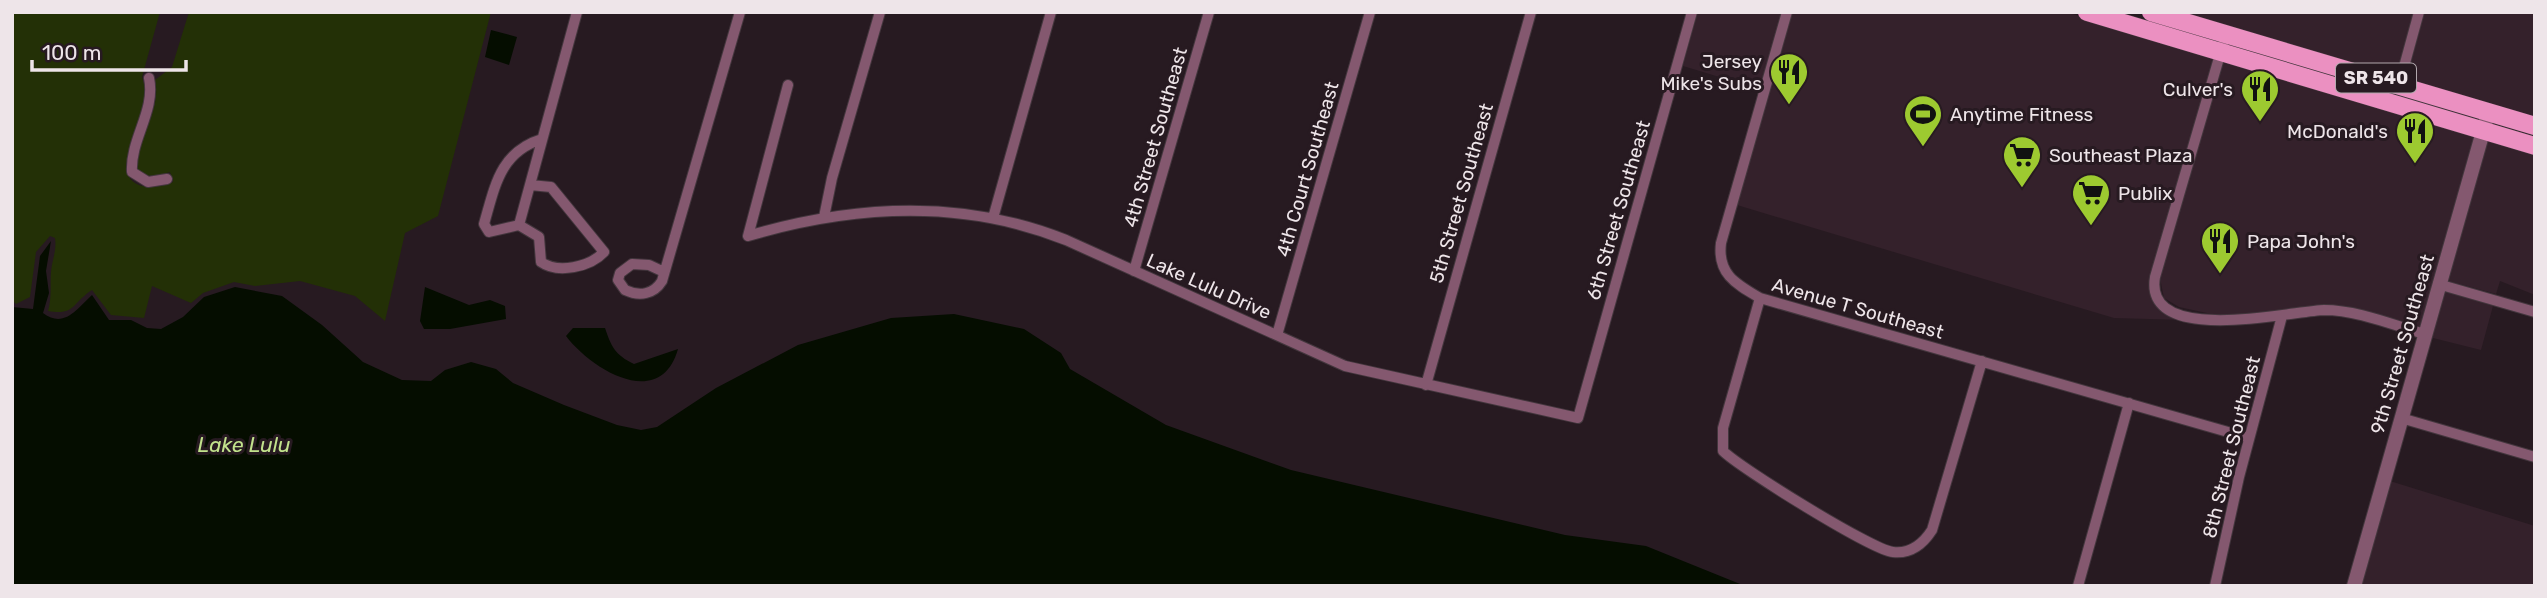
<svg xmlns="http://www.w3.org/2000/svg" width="2547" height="598" font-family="Rubik,sans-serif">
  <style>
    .built { fill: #34212b }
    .green { fill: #233006 }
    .water { fill: #050d00 }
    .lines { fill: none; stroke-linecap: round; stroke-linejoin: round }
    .minor-casing { stroke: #43363d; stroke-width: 12 }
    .tertiary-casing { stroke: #43363d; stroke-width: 16 }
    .primary-casing { stroke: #43363d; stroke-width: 19 }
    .minor { stroke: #84586f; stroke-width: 10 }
    .tertiary { stroke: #84586f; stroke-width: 14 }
    .primary { stroke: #eb90c1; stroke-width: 18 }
    .labels { text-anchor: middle; stroke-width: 6; stroke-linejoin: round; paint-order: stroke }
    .shield { fill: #271a21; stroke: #b2a8ad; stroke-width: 2 }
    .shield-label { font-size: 18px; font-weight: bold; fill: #eee5e9 }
    .poi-label { font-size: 19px; fill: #eee5e9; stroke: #271a21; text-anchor: start }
    .street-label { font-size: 19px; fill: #eee5e9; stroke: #271a21 }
    .water-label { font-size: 21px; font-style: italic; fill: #c2e28c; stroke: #271a21 }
  </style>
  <rect width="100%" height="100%" fill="#271a21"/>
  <!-- built -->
  <path class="built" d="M 1698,12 L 1782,12 L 1759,89 L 1683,66 Z
    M 1793,12 L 2066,12 L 2214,56 L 2148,285 L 2157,307 L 2165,313 L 2185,320 L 2114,318 L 1737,205 Z
    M 2173,12 L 2414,12 L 2396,77 Z
    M 2425,12 L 2535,14 L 2535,120 L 2406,81 Z
    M 2224,59 L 2476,136 L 2421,327 L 2340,306 L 2323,304 L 2257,315 L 2221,316 L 2179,307 L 2164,298 L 2160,278 Z
    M 2486,139 L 2535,152 L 2535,295 L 2500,281 L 2496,294 L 2445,280 Z
    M 2442,291 L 2493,306 L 2481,350 L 2429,337 Z
    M 2390,481 L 2535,526 L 2535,586 L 2361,586 Z"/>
  <!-- green -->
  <path class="green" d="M 12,12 L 160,12 L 142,77 L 147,94 L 126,165 C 127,191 155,190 173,182 L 170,172 C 159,175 147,180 137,169 C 136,138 162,111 155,80 L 172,67 L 189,12 L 491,12 L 438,216 L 405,233 L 385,321 L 355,296 L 300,281 L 255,286 L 234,282 L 203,293 L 191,303 L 152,286 L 144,318 L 111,315 L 92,290 C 72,303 75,316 48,311 C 52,297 50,287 51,272 C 52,260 57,250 55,238 L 50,236 L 36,252 L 30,297 L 16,304 L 12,300 Z"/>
  <!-- water -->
  <path class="water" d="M 491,30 L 517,37 L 509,65 L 485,57 Z
    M 51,241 L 46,271 L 49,293 L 43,313 C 64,329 77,309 92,295 L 109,320 L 131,320 L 147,328 L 161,329 L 183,317 L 204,297 L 235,287 L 282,296 L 322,325 L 363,362 L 402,380 L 431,381 L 445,370 L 471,362 L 496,369 L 513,383 L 564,405 L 617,425 L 641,430 L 657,427 L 716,388 L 798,345 L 891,318 L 954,314 L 1024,329 L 1061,353 L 1070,369 L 1166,425 L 1291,470 L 1565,535 L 1646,546 L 1745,586 L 12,586 L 12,307 L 33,309 L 40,256 Z
    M 425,287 L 469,305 L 490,300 L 505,306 L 506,319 L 450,329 L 424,329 L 420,321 Z
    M 573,328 L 605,328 C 611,346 615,355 634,364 L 678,349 C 660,412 591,369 566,336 Z"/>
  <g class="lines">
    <defs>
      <path id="minor" d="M 1787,12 L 1721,243 C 1717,274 1736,284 1760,298 L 2249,438
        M 2226,34 L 2155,277 C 2143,347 2291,311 2324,310 C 2357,310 2393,325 2424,334
        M 149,78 C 156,111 130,139 132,172 L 148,182 L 167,179
        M 2399,85 L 2419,12
        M 530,185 L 551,187 L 604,252 C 590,267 558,274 541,262 L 539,237 L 519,225 L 577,12
        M 824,217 L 832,178 L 880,12
        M 993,218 L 1051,12
        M 519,225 L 489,232 L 484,224 C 495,186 500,152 542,139
        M 748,236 C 853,205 961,198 1066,240 L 1345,366 L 1578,418 L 1692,12
        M 748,236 L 788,85
        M 1134,271 L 1209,12
        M 664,272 L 649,265 L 632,264 L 620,273 L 618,280 L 625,290 C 640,297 654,294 662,281 L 740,12
        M 2438,284 L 2535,312
        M 1760,298 L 1723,428 L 1723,451 C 1740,468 1872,550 1893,552 C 1910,554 1923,544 1932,530 L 1982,361
        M 1277,335 L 1370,12
        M 1426,385 L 1531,12
        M 2401,418 L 2535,457
        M 2078,586 L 2129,403
        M 2215,586 L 2239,477 L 2282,316"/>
      <path id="tertiary" d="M 2354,586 L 2486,121"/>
      <path id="primary" d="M 2087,12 L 2535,146
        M 2151,12 L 2535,126"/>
    </defs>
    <!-- minor casing -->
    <use href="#minor" class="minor-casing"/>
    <!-- tertiary casing -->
    <use href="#tertiary" class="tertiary-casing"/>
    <!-- primary casing -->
    <use href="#primary" class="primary-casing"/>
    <!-- minor -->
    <use href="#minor" class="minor"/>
    <!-- tertiary -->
    <use href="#tertiary" class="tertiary"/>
    <!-- primary -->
    <use href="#primary" class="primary"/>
  </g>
  <!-- icons -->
  <defs>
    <symbol id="restaurant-pin" viewBox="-11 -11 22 30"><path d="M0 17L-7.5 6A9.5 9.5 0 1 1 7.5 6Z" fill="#9dca30" stroke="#271a21"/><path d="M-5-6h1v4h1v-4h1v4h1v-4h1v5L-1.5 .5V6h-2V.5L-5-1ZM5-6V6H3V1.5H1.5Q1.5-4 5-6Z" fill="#111"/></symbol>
    <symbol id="stadium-pin" viewBox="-11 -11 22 30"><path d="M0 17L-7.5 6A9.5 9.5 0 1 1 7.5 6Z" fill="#9dca30" stroke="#271a21"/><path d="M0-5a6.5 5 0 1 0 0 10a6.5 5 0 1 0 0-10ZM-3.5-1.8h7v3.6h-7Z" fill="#111"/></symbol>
    <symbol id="supermarket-pin" viewBox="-11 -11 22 30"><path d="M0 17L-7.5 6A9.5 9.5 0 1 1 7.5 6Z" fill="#9dca30" stroke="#271a21"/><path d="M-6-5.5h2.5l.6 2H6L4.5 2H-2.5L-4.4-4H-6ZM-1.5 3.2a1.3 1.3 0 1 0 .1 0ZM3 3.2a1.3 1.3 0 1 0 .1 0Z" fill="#111"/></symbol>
  </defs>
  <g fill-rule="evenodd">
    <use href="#restaurant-pin" x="1767" y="50" width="44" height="60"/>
    <use href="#restaurant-pin" x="2238" y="67" width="44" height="60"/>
    <use href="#stadium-pin" x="1901" y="92" width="44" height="60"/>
    <use href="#restaurant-pin" x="2393" y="109" width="44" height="60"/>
    <use href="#supermarket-pin" x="2000" y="133" width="44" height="60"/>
    <use href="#supermarket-pin" x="2069" y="171" width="44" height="60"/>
    <use href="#restaurant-pin" x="2198" y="219" width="44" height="60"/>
  </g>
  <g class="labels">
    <!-- shield labels -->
    <rect class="shield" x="2336" y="63.5" width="80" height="29" rx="5"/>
    <g class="shield-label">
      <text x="2376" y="84">SR 540</text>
    </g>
    <!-- poi labels -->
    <g class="poi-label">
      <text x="1762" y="68" text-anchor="end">Jersey<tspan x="1762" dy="22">Mike's Subs</tspan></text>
      <text x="2233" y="96" text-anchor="end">Culver's</text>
      <text x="1950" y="121">Anytime Fitness</text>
      <text x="2388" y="138" text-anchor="end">McDonald's</text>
      <text x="2049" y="162">Southeast Plaza</text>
      <text x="2118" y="200">Publix</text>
      <text x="2247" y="248">Papa John's</text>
    </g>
    <!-- street labels -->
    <g class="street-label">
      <text transform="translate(1155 137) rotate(-74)" y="7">4th Street Southeast</text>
      <text transform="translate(1307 169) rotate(-74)" y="7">4th Court Southeast</text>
      <text transform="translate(1461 193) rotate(-74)" y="7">5th Street Southeast</text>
      <text transform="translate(1618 210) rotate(-74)" y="7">6th Street Southeast</text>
      <text transform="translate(1209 286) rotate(24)" y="7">Lake Lulu Drive</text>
      <text transform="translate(1858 308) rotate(16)" y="7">Avenue T Southeast</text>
      <text transform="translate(2402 344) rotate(-74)" y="7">9th Street Southeast</text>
      <text transform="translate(2231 447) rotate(-76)" y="7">8th Street Southeast</text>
    </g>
    <!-- water labels -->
    <g class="water-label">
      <text x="244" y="452">Lake Lulu</text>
    </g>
  </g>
  <!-- border -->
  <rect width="2547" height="598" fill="none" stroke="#eee5e9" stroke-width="28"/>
  <!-- scale -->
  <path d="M32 60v10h154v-10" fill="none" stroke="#eee5e9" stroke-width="3.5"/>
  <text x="42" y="60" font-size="21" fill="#eee5e9" stroke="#271a21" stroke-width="5" paint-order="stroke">100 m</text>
</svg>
